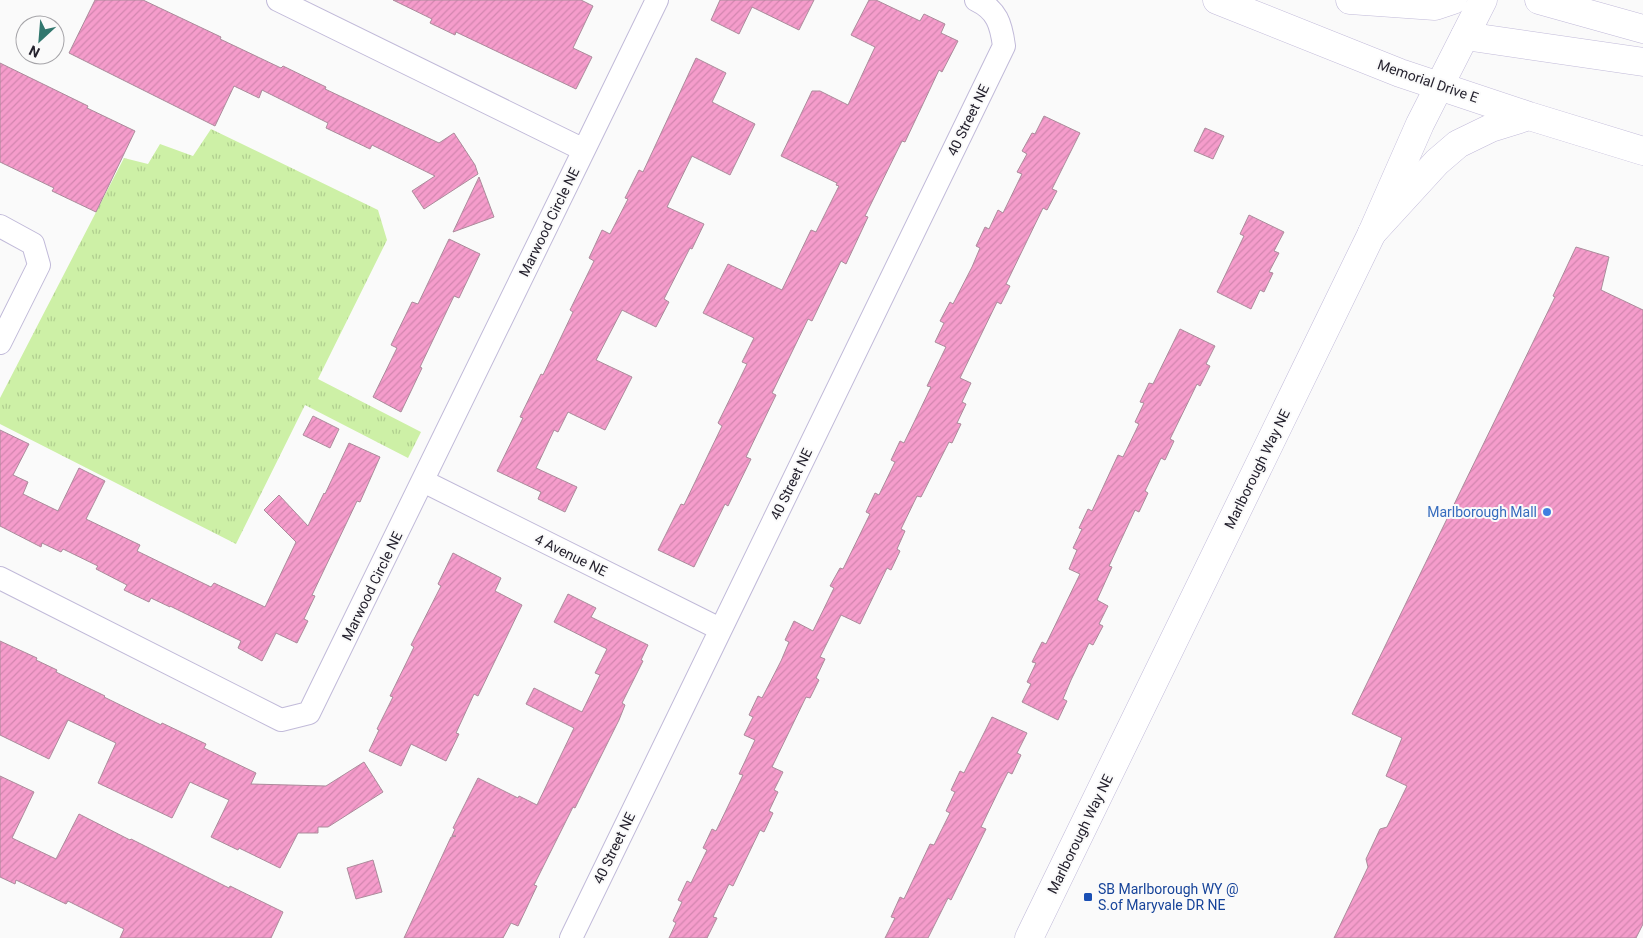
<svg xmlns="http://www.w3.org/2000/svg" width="1643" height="938" font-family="Roboto,sans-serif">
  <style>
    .grass { fill: url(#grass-tufts) }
    .building { fill: url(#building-hatch); stroke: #ab8b9b }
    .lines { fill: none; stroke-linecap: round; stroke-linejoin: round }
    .minor-casing { stroke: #c1bad9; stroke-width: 24 }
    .tertiary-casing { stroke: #c1bad9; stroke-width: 29 }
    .secondary-casing { stroke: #c1bad9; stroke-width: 29 }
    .minor { stroke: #fff; stroke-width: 22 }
    .tertiary { stroke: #fff; stroke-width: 28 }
    .secondary { stroke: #fff; stroke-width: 28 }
    .shop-dot { fill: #3f7fe0; stroke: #fafafa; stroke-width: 2 }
    .transit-dot { fill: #1a4fb4; stroke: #fafafa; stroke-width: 2 }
    .labels { text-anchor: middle; stroke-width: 4; stroke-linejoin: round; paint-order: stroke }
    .street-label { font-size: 14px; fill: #25222e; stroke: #fafafa }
    .shop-label { font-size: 14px; fill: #366cbe; stroke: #fafafa; text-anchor: end }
    .transit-label { font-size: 14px; fill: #164399; stroke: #fafafa; text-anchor: start }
  </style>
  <defs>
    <pattern id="grass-tufts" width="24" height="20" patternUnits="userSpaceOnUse" patternTransform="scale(1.25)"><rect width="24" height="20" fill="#cdf0a6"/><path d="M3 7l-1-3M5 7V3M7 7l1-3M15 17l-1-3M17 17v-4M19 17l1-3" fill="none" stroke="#b0ce8f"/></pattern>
    <pattern id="building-hatch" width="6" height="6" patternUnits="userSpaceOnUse" patternTransform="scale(1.25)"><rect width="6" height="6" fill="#f59ccb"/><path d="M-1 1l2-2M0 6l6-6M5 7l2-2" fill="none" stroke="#d286af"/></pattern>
  </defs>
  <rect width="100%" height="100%" fill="#fafafa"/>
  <!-- grass -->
  <path class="grass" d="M 211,129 L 378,210 L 387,240 L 318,379 L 421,432 L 408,458 L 305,405 L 236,544 L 0,424 L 0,398 L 124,158 L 148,164 L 160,144 L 193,156 Z"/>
  <!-- building -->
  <path class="building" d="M 95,0 L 143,0 L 221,37 L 220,39 L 281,68 L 283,66 L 326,87 L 325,89 L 439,143 L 454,133 L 475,165 L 478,174 L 424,209 L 412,191 L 435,176 L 372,145 L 370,149 L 326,128 L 328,123 L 262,90 L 259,98 L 234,86 L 215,126 L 69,53 Z
    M 393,0 L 581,0 L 593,6 L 573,48 L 592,57 L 576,89 L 456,32 L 455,35 L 430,23 L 432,19 Z
    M 720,0 L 814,0 L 799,30 L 752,7 L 739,34 L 711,20 Z
    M 869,0 L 876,0 L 920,21 L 924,14 L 945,24 L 941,33 L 958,41 L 942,72 L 939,70 L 905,142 L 902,141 L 865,216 L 868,217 L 846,264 L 841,261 L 812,321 L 808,319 L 772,393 L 776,395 L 746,457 L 751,459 L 728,506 L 725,504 L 694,567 L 658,550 L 681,504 L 684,505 L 722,426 L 718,423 L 747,364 L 742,362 L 754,338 L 703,313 L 728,264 L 782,290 L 811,230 L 816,232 L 839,186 L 836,185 L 837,183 L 781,156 L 812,91 L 820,91 L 848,105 L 875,47 L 851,35 Z
    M 696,58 L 726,73 L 712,102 L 755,124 L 730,175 L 692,156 L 667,207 L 704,224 L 692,249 L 690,248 L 664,299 L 669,302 L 656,327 L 622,310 L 596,360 L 632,377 L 605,430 L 568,412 L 558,432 L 554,430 L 536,468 L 577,487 L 565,512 L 538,499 L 541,492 L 497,471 L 523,418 L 520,417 L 541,374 L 543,375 L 573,312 L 570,310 L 594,261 L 589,258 L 602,230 L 610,234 L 628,199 L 625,198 L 639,170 L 643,172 Z
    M 0,63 L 88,106 L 87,108 L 135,131 L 96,212 L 52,191 L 54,188 L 0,162 Z
    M 1044,116 L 1080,133 L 1052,189 L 1057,191 L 1047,210 L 1043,208 L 1006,284 L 1010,286 L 1001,304 L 997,302 L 960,378 L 971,383 L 962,402 L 966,404 L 957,423 L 961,424 L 952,443 L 949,442 L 921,497 L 917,496 L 901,529 L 905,531 L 897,549 L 900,551 L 891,570 L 887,568 L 860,624 L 841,615 L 820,657 L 825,659 L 816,678 L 819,680 L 810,698 L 806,697 L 772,767 L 783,772 L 774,790 L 778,792 L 769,811 L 773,813 L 764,832 L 760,830 L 733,886 L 729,884 L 713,917 L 717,918 L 707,938 L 669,938 L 676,923 L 673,921 L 682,902 L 678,900 L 687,881 L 691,883 L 707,850 L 703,848 L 712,829 L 716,831 L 743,775 L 739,774 L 755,740 L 744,735 L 753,717 L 749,715 L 758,696 L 762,698 L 781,661 L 789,642 L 785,640 L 794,621 L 813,631 L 834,588 L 830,586 L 840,568 L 843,569 L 870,514 L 866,512 L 875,493 L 879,495 L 895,462 L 891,460 L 900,441 L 904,443 L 931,387 L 927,386 L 946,347 L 935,342 L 944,323 L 940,321 L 950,302 L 953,304 L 972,267 L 980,248 L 976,246 L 985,227 L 989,229 L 998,210 L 1003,213 L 1022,174 L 1017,172 L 1027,154 L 1022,151 L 1032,133 L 1035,134 Z
    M 1205,128 L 1224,136 L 1213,159 L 1194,151 Z
    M 479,177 L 494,217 L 453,232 Z
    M 1249,215 L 1284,232 L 1274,251 L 1279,253 L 1269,272 L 1273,273 L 1264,292 L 1260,290 L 1251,309 L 1217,292 L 1244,236 L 1240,234 Z
    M 449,239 L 480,254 L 459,298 L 454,296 L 420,367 L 422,368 L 401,412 L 373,397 L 397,348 L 391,345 L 412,302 L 418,304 Z
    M 1576,247 L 1609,257 L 1601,290 L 1643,310 L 1643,924 L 1636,938 L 1334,938 L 1368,867 L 1366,859 L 1380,829 L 1387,827 L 1407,786 L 1386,776 L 1402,738 L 1352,714 L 1555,297 L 1553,296 Z
    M 1180,329 L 1215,346 L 1206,364 L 1210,366 L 1200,386 L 1197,384 L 1170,439 L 1174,441 L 1165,460 L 1161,458 L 1145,491 L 1148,493 L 1139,512 L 1135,510 L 1109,566 L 1112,567 L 1097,600 L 1108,606 L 1099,624 L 1103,626 L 1093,645 L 1089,643 L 1071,680 L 1063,699 L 1067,701 L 1058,720 L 1022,702 L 1031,684 L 1027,682 L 1036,663 L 1032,662 L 1042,642 L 1046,644 L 1080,574 L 1069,569 L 1077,550 L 1073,548 L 1082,529 L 1079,528 L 1088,509 L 1092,511 L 1118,455 L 1123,457 L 1139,424 L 1135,422 L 1144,403 L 1140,402 L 1149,383 L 1153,384 Z
    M 313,416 L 339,429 L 330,448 L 303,435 Z
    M 0,430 L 29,444 L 13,475 L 28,482 L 23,494 L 58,511 L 79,468 L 105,481 L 86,519 L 140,545 L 137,551 L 211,587 L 214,583 L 265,607 L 296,542 L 264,510 L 279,495 L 308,526 L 324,493 L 325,494 L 349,443 L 380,457 L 360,502 L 357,501 L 312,595 L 315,596 L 304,619 L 308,621 L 297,643 L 276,633 L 262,661 L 238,648 L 241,641 L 170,606 L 170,607 L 151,598 L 149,602 L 124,590 L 127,585 L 96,569 L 98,566 L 63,549 L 61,552 L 42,543 L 41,547 L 0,526 Z
    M 453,553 L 501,578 L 495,591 L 522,605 L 478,696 L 474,694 L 456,733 L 459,734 L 446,761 L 411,744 L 401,766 L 369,751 L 379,730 L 377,729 L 393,697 L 390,696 L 414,647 L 411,645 L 441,586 L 438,584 Z
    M 568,594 L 596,608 L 591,617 L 648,645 L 641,660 L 643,661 L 622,703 L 625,705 L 619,720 L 575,808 L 573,807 L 534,885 L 537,886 L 518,926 L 511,923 L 503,938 L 404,938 L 451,837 L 456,836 L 452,836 L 455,829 L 453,828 L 478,778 L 518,798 L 519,796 L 537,805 L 574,728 L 526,704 L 534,688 L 582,712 L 600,675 L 595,673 L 607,649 L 554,622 Z
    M 0,641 L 37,658 L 36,660 L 57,670 L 56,672 L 105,696 L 104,697 L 161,725 L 162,723 L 206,744 L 204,748 L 256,773 L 251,784 L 326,786 L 364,762 L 383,792 L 328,827 L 318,827 L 318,833 L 298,833 L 280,868 L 239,848 L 238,850 L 211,837 L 229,800 L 190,782 L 172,818 L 98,783 L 116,743 L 68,720 L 49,759 L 0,735 Z
    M 992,717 L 1027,733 L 1017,753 L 1021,755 L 1012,774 L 1008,772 L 999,790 L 981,827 L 986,829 L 951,900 L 948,898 L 928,938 L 885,938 L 895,918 L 891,917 L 900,897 L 904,899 L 930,844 L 934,845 L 950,813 L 946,811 L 955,792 L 951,790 L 960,771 L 964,773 Z
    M 0,776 L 34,792 L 12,838 L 56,859 L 79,814 L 130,840 L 131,839 L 229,888 L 230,886 L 283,912 L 271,938 L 120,938 L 124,929 L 68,901 L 66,904 L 16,880 L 15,884 L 0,877 Z
    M 373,860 L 382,892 L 356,899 L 347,868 Z"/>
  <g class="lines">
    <defs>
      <path id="minor" d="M 584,150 L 657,0
        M 0,226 L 33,244 L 39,265 L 0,343
        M 423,481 L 720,629
        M 0,578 L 281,720 L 309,713 L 584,150 L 278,0
        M 571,938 L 1004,46 C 1001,24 997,10 976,0"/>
      <path id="tertiary" d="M 1029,938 L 1372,233 L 1420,124 L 1483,0"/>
      <path id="secondary" d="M 1217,0 L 1400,73 L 1529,116 L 1643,151
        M 1350,0 L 1435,6 L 1453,0
        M 1539,0 L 1643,29
        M 1465,36 L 1643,62
        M 1372,233 L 1437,162 L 1458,144 L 1491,128 L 1529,116"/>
    </defs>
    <!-- minor casing -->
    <use href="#minor" class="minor-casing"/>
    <!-- tertiary casing -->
    <use href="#tertiary" class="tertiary-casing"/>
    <!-- secondary casing -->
    <use href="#secondary" class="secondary-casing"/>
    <!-- minor -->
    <use href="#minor" class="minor"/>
    <!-- tertiary -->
    <use href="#tertiary" class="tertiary"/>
    <!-- secondary -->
    <use href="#secondary" class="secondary"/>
  </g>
  <!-- markers -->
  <circle class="shop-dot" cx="1547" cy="512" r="5"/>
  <rect class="transit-dot" x="1083" y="892" width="10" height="10" rx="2.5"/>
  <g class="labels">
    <!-- street labels -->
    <g class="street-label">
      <text transform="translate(1428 81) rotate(19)" y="5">Memorial Drive E</text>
      <text transform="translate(968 120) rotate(-64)" y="5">40 Street NE</text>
      <text transform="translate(549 222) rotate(-64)" y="5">Marwood Circle NE</text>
      <text transform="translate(1257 469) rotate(-64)" y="5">Marlborough Way NE</text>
      <text transform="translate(791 484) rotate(-64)" y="5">40 Street NE</text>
      <text transform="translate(571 555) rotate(26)" y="5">4 Avenue NE</text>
      <text transform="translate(372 586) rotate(-64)" y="5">Marwood Circle NE</text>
      <text transform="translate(1080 834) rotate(-64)" y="5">Marlborough Way NE</text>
      <text transform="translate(614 848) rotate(-64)" y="5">40 Street NE</text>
    </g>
    <!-- shop labels -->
    <g class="shop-label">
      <text x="1537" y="517">Marlborough Mall</text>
    </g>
    <!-- transit labels -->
    <g class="transit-label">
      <text x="1098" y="894">SB Marlborough WY @<tspan x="1098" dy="16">S.of Maryvale DR NE</tspan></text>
    </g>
  </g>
  <!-- north arrow -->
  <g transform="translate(40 40) rotate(206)"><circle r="24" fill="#fafafa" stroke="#a5a4a8"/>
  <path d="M0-4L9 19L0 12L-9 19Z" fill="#31776e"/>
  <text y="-8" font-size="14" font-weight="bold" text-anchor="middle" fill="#25222e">N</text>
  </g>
</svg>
